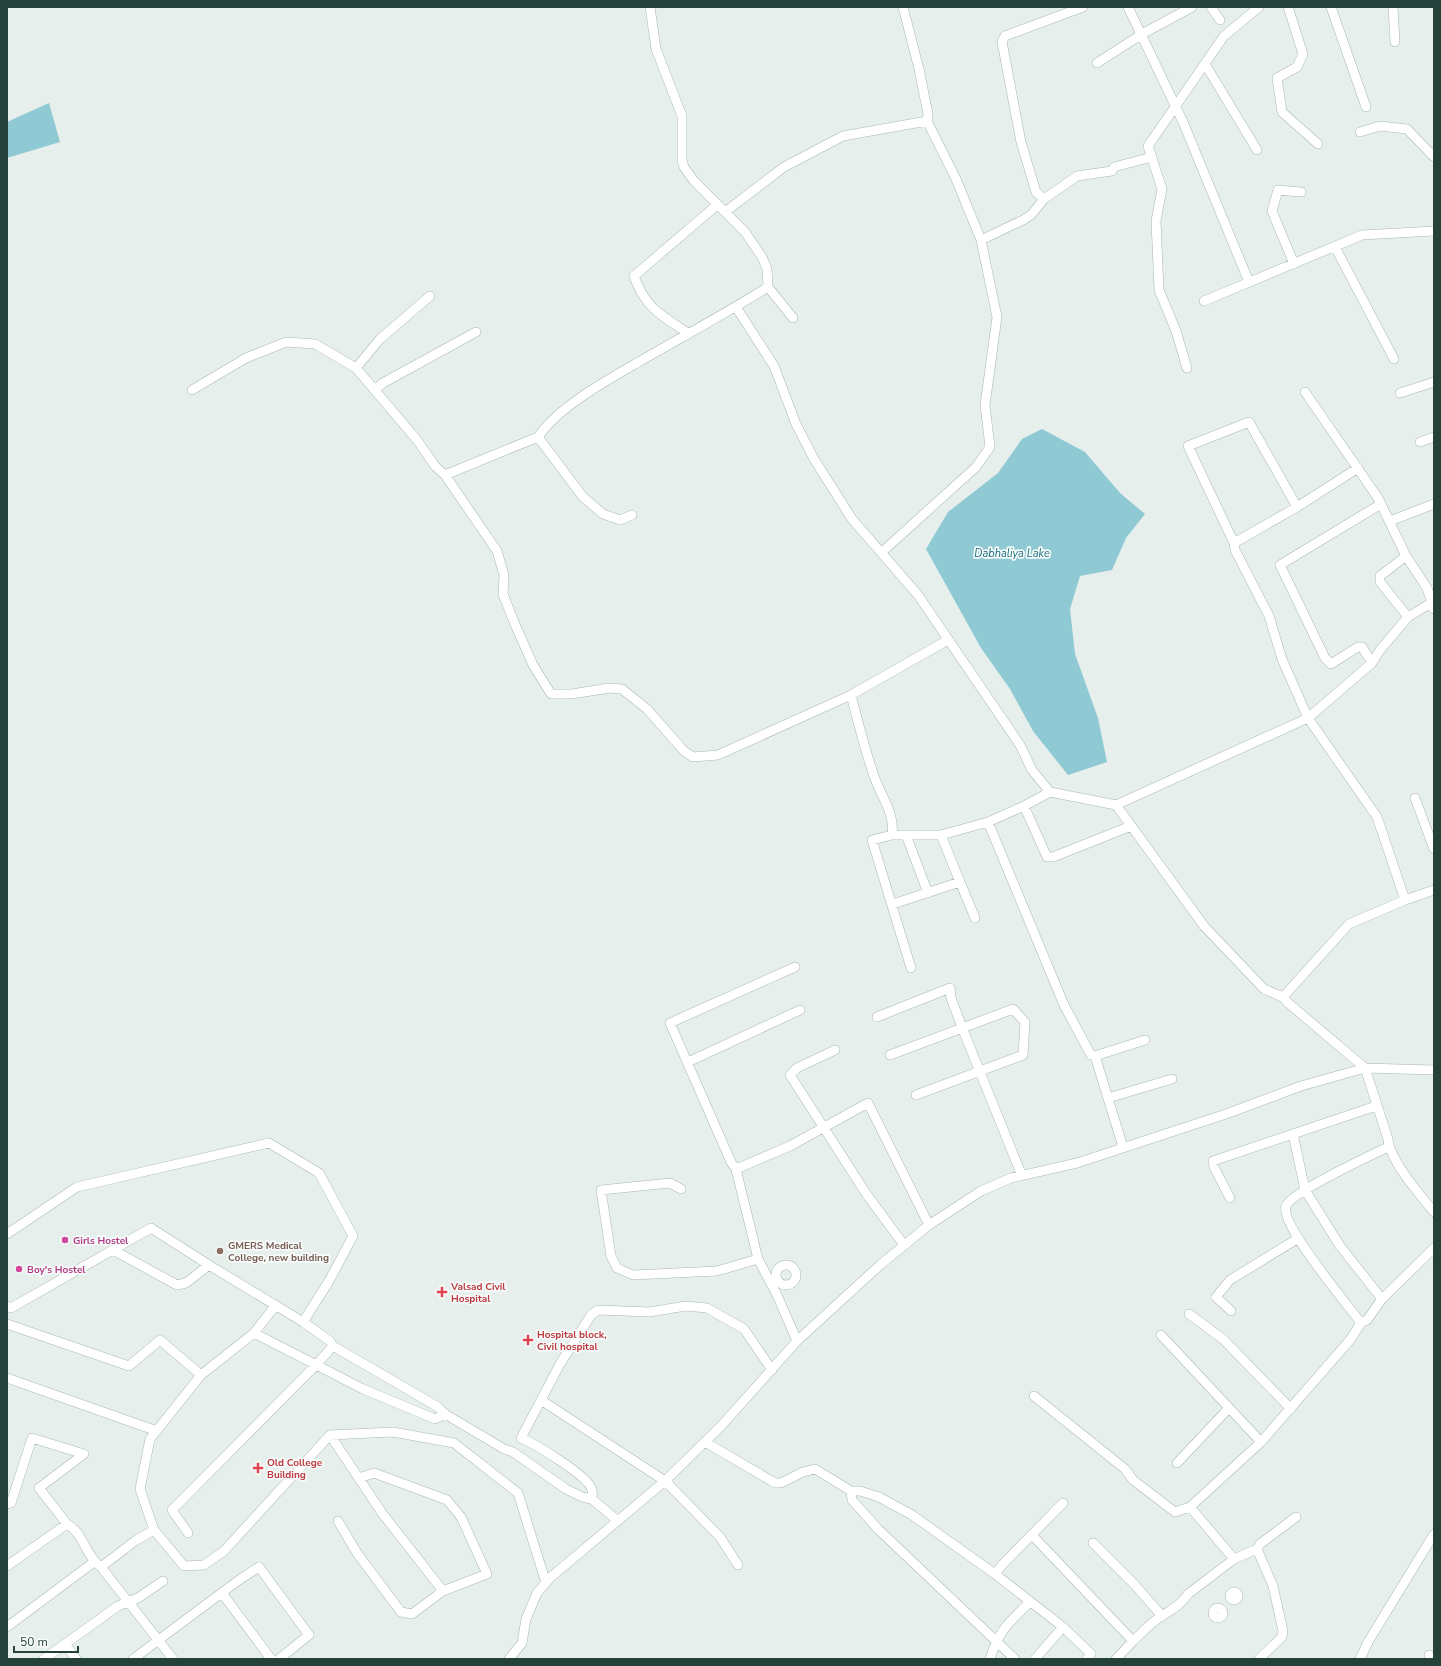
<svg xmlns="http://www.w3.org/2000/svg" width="1441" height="1666" font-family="'Nunito Sans',sans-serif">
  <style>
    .water { fill: #8ec9d4 }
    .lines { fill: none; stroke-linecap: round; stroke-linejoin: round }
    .minor-casing { stroke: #a8b8b2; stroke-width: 10 }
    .minor { stroke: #fff; stroke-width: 9 }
    .hotel-dot { fill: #d1479c; stroke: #f7fbf9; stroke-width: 1.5 }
    .education-dot { fill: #8d6e63; stroke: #f7fbf9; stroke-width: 1.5 }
    .health-dot { fill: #e0444e; stroke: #f7fbf9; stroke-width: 1.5 }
    .labels { text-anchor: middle; stroke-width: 3.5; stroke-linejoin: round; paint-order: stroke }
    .hotel-label { font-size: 10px; font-weight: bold; fill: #b23c85; stroke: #f7fbf9; text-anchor: start }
    .education-label { font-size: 10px; font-weight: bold; fill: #785e54; stroke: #f7fbf9; text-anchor: start }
    .health-label { font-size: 10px; font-weight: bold; fill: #be3a42; stroke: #f7fbf9; text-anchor: start }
    .water-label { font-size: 11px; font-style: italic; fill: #1c6f80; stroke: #f7fbf9 }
  </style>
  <rect width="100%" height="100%" fill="#e6efeb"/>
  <!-- water -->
  <path class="water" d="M 49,103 L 60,142 L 7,158 L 7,122 Z
    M 1042,429 L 1085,452 L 1120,493 L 1145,514 L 1126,538 L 1112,570 L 1080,576 L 1070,609 L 1075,654 L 1098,718 L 1107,762 L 1068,775 L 1033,731 L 1010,689 L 981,648 L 926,549 L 948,512 L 998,473 L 1022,439 Z"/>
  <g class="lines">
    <defs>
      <path id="minor" d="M 650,7 L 656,49 L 682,116 L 682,160 L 684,167 L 694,181 L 745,232 L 762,257 L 767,269 L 768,287 L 793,318
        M 903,7 L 919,69 L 928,114 L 927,121 L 956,179 L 981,240 L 1023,220 L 1031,215 L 1044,199 L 1077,176 L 1112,171 L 1114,167 L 1152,157
        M 1128,7 L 1183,122 L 1249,282
        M 1211,7 L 1220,20
        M 1288,7 L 1303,54 L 1297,67 L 1277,78 L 1282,112 L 1318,144
        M 1331,7 L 1366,107
        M 1393,7 L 1395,42
        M 1097,63 L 1142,34 L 1192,7
        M 1205,64 L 1257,150
        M 1360,132 L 1380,126 L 1407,129 L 1434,157
        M 1044,199 L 1036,192 L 1021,142 L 1002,42 L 1005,36 L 1083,7
        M 725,212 L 784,167 L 843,136 L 927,121
        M 1335,247 L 1394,359
        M 1294,264 L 1272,211 L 1278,190 L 1301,192
        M 1204,301 L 1362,235 L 1434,231
        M 736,307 L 774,366 L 796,424 L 814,459 L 852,519 L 918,595 L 1020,745 L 1032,770 L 1050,792 L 1116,805 L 1308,718 L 1372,663 L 1380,650 L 1408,617 L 1431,603
        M 688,333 C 662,316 645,308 634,276 L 717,205
        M 356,368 L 380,339 L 430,296
        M 1187,368 L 1176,331 L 1159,290 L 1156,221 L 1162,189 L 1148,146 L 1224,36 L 1259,7
        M 376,389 L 383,383 L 476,332
        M 192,390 L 246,358 L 286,342 L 315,344 L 356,368 L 417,440 L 435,466 L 445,475 L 497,551 L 504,575 L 503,594 L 514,622 L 533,665 L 551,694 L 572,694 L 609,688 L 622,689 L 647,709 L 684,751 L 693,757 L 718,755 L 851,695 L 948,640
        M 1305,392 L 1378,498 L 1406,556 L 1427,588 L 1434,609
        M 1400,393 L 1434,382
        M 538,437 L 583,497 L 603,514 L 620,520 L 632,515
        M 1420,442 L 1434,437
        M 445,475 L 538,437 C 557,408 607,380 637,363 C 680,338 725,314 768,287
        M 1297,507 L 1249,422 L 1188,446 L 1234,543 L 1235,550 L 1269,616 L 1282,659 L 1308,718 L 1377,817 L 1405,900
        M 1390,521 L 1434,504
        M 1234,543 L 1297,507 L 1358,468
        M 882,552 L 976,467 L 990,447 L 985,405 L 997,317 L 981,240
        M 1406,556 L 1380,576 L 1380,582 L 1408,617
        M 1372,663 L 1362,647 L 1358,647 L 1331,664 L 1325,658 L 1280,565 L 1381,504
        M 851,695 C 858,722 865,750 874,776 C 881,797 895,812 892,835 L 872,840 L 911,968
        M 1415,798 L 1434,849
        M 1116,805 L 1204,926 L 1264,989 L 1283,997 L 1287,1002 L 1365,1068 L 1388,1139 C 1390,1161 1420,1195 1434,1212
        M 1024,806 L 1047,857 L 1053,857 L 1131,826
        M 988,822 L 1024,806 L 1050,792
        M 892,835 L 906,835 L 928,893
        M 906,835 L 941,835
        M 960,882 L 941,835 L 988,822 L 1064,1005 L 1091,1055 L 1095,1056 L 1123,1147
        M 893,904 L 960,882 L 975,918
        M 795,967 L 670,1023 L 731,1162 L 736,1169 L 758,1259 L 777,1295 L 797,1341
        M 1283,997 L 1349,924 L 1405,900 L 1434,890
        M 877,1017 L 950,988 L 951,998 L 963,1030 L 1022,1176
        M 835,1050 L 797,1068 L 790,1075 L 867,1195 L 904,1245
        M 890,1055 L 1013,1009 L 1025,1022 L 1023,1055 L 916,1095
        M 1095,1056 L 1145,1040
        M 688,1062 L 800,1010
        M 1108,1098 L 1172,1079
        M 1293,1134 L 1305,1190 L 1340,1246 L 1382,1299
        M 736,1169 L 790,1146 L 868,1103 L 929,1225
        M 681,1189 L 670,1183 L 601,1190 L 611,1256 L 617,1268 L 633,1275 L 717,1271 L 758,1259
        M 1230,1198 L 1214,1167 L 1213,1161 L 1376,1106
        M 7,1234 L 77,1187 L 269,1143 L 319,1173 L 353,1236 L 329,1281 L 303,1322
        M 113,1250 L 177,1285 L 186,1283 L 209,1265 L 303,1322 L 330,1341 L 333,1346 L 438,1407 L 445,1414 L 504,1449 L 513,1452 L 566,1489 L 582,1497 L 592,1499 L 618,1521
        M776 1275a10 10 0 1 1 20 0a10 10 0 1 1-20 0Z
        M 276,1305 L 254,1333 L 201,1375 L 150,1439 L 140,1489 L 154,1530 L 184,1566 L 204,1565 L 224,1551 L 330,1435 L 393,1432 L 454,1443 L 518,1493 L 546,1583
        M 7,1306 L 11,1308 L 151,1228 L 209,1265
        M 1231,1311 L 1216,1297 L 1230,1280 L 1297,1239
        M 1189,1314 L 1223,1339 L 1291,1409
        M 1361,1323 C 1348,1305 1279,1224 1286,1206 C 1293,1191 1370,1156 1388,1147
        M 7,1324 L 129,1366 L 160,1340 L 201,1375
        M 254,1333 L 363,1389 L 435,1419 L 445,1414
        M 1161,1335 L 1261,1442
        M 7,1378 L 157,1431
        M 1034,1396 L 1125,1469 L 1133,1480 L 1175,1512 L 1190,1507 L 1261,1442 L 1350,1340 L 1361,1323 L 1367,1320 L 1382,1299 L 1434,1248
        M 541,1400 L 665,1481 L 720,1537 L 738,1565
        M 330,1435 L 382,1513 L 443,1591
        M 705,1442 L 775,1483 L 781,1483 L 803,1472 L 815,1469 L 851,1491 L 860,1491 L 879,1497 L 912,1515 L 995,1574 L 1063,1627 L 1091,1654 L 1087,1659
        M 1177,1463 L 1229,1408
        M 851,1491 L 852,1500 L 878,1529 L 1015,1659
        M 592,1499 C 592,1496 593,1492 592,1490 C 589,1476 535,1444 521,1438 L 560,1364 L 591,1315 L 598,1310 L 649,1312 L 686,1306 L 707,1308 L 744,1329 L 772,1370
        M 7,1504 L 11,1503 L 32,1438 L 84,1454 L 39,1488 L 67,1524
        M 1190,1507 L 1234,1559
        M 338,1521 L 357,1553 L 401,1612 L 412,1614 L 443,1591 L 487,1574 L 461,1517 L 447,1500 L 374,1473 L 359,1478
        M 188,1533 L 172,1510 L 316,1365 L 333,1346
        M 1032,1535 L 1133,1641 C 1142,1633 1151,1622 1162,1616 C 1172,1609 1181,1605 1188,1594 L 1234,1559 L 1257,1549 L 1260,1544 L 1296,1517
        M 1093,1543 L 1134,1584 L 1162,1616
        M 1257,1549 L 1273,1586 L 1283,1631 L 1282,1637 L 1259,1659
        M 7,1566 L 67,1524 C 84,1533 85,1556 101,1567 L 173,1659
        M 101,1567 L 135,1541 L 154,1530
        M 995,1574 L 1002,1565 L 1063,1503
        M1230 1596a4 4 0 1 1 8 0a4 4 0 1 1-8 0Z
        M 222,1593 L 271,1659
        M1213 1613a5 5 0 1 1 10 0a5 5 0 1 1-10 0Z
        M 7,1627 L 94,1562
        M 65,1644 L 76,1659
        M 1429,1655 L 1432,1659
        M 44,1659 L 118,1606 L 138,1598 L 163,1581
        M 133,1659 L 239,1580 L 259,1567 L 309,1635 L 279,1659
        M 509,1659 L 522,1643 L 526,1619 L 537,1593 L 551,1577 L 665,1481 L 722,1425 L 797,1341 L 880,1265 L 929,1225 L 981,1191 L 1011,1178 L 1077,1163 L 1226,1114 L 1301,1086 L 1365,1068 L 1434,1070
        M 990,1659 C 999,1630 1009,1622 1030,1602
        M 1035,1659 L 1063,1627
        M 1116,1659 L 1133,1641
        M 1360,1659 L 1368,1642 L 1434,1534"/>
    </defs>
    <!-- minor casing -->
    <use href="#minor" class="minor-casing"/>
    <!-- minor -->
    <use href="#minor" class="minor"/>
  </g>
  <!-- markers -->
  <g class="hotel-dot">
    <circle cx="65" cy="1240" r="4"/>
    <circle cx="19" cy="1269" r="4"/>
  </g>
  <circle class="education-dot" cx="220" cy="1251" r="4"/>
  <g class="health-dot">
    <path d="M440 1286h4v4h4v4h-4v4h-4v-4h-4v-4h4z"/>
    <path d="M526 1334h4v4h4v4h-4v4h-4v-4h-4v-4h4z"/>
    <path d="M256 1462h4v4h4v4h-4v4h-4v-4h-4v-4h4z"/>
  </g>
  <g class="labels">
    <!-- hotel labels -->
    <g class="hotel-label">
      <text x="73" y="1244">Girls Hostel</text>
      <text x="27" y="1273">Boy's Hostel</text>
    </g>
    <!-- education labels -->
    <g class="education-label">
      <text x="228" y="1249">GMERS Medical<tspan x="228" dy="12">College, new building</tspan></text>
    </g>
    <!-- health labels -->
    <g class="health-label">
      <text x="451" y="1290">Valsad Civil<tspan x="451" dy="12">Hospital</tspan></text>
      <text x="537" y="1338">Hospital block,<tspan x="537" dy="12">Civil hospital</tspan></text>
      <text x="267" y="1466">Old College<tspan x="267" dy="12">Building</tspan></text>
    </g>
    <!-- water labels -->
    <g class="water-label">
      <text x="1012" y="557">Dabhaliya Lake</text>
    </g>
  </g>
  <!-- border -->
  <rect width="1441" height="1666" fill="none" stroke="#24423a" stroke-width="16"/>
  <!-- scale -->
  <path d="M14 1646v6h64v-6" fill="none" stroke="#24423a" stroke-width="2"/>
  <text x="20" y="1646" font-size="12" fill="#24423a" stroke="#f7fbf9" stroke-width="3" paint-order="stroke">50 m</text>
</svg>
